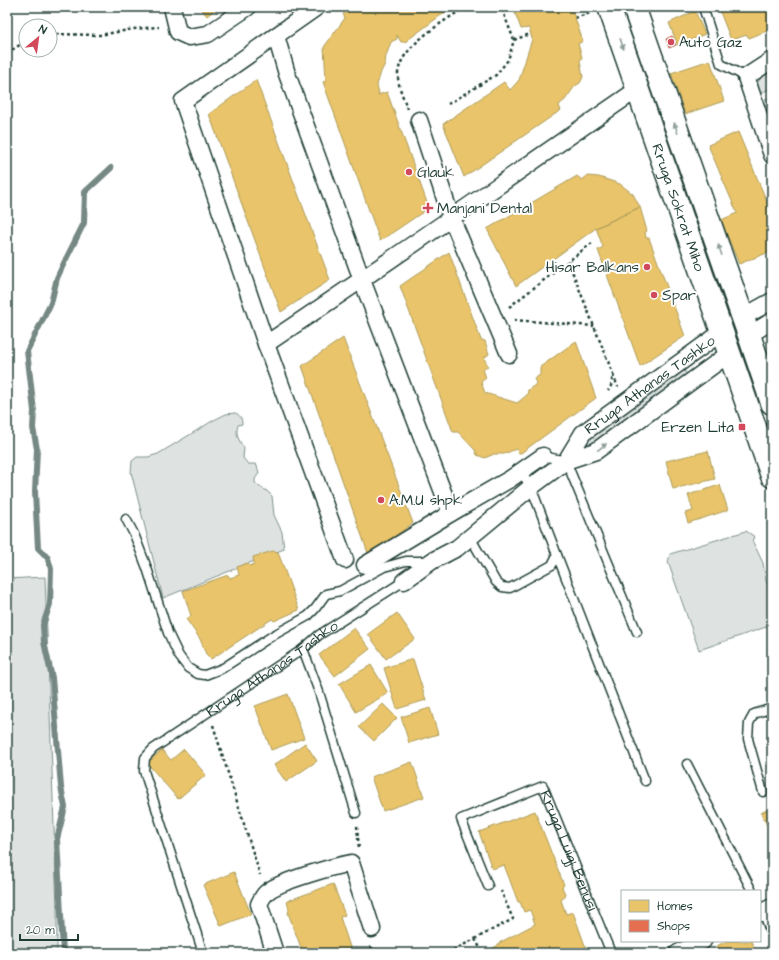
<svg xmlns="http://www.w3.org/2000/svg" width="779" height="960" font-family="'Architects Daughter',sans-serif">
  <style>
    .green { fill: #dee3e2; stroke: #7e908b }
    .homes { fill: #e9c46a; stroke: #ac9c5a }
    .shops { fill: #e76f51; stroke: #ab6048 }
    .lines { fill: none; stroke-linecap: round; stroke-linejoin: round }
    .stream { stroke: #758883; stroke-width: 6 }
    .lane-casing { stroke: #1f3d34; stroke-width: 11 }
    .street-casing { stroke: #1f3d34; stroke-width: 19 }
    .secondary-casing { stroke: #1f3d34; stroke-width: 25 }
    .path { stroke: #1f3d34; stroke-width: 2.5; stroke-dasharray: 3 3; stroke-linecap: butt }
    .lane { stroke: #fff; stroke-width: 8 }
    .street { stroke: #fff; stroke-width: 16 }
    .secondary { stroke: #fff; stroke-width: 22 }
    .oneway { fill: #8f9e9a }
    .poi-dot { fill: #d1495b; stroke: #fff; stroke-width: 1.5 }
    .labels { text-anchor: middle; stroke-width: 4; stroke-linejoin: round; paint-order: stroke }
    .poi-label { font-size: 15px; fill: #1f3d34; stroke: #fff; text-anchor: start }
    .street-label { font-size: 15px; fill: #1f3d34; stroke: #fff }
  </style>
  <rect width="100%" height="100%" fill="#fff"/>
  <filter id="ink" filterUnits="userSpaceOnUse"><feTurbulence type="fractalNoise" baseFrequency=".025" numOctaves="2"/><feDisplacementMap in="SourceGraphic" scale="8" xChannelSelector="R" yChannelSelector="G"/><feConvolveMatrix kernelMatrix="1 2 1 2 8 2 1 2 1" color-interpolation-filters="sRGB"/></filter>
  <g filter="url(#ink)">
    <!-- green -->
    <path class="green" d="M 772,70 L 772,88 L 758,94 L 756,86 C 760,78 763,73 772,70 Z
      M 772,96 L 772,123 L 770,124 L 760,102 Z
      M 683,368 L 692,383 L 592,445 L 582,443 Z
      M 235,413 C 240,415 242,418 242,424 L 238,425 C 235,434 239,441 244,448 L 243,458 L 248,464 L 255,464 L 257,466 L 259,473 L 255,479 L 255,483 L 260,487 L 267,491 L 272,496 L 274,515 L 282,532 L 284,549 L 163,598 L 131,472 L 132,461 L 137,457 L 148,457 L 158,454 L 214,420 L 226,414 Z
      M 746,531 L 755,537 L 752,540 L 763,563 L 766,581 L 772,592 L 772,625 L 699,650 L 668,562 L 670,554 Z
      M 45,577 L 57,909 L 57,953 L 7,953 L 7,579 Z"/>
    <!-- homes -->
    <path class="homes" d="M 200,7 L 218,7 L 207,16 Z
      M 354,7 L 452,7 L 405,42 L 401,42 L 397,35 L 397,39 L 391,42 L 386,56 L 385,64 L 381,72 L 377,85 L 379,93 L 378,95 L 387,92 L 429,208 L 380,241 L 323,82 L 326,80 L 324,47 L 345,18 L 343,14 Z
      M 513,7 L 571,7 L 583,41 L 578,44 L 582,57 L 580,61 L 583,77 L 580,83 L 575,86 L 565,100 L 560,104 L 559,106 L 561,110 L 464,177 L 443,124 L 504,82 L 510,90 L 519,80 L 532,39 L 529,28 L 521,29 Z
      M 718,7 L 772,7 L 772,24 L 771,25 L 772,29 L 749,38 L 747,35 L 731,40 Z
      M 695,11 L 705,34 L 678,46 L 669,23 Z
      M 710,60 L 724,101 L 685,114 L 671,73 Z
      M 256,80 L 330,280 L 281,312 L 209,114 Z
      M 738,132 L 772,214 L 772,251 L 739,264 L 721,220 L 737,213 L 708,145 Z
      M 577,176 L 582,180 L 587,176 L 599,177 L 620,184 L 633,194 L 640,207 L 596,228 L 516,286 L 487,229 Z
      M 640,207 L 647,231 L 645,232 L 646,238 L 649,238 L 685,336 L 640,366 L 598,250 L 603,247 L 596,228 Z
      M 449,252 L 481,340 L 485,341 L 489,354 L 484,358 L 488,366 L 483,369 L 486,378 L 481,382 L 485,393 L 517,403 L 527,395 L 528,390 L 535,385 L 536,383 L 534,379 L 540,375 L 540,367 L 576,341 L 596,398 L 521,453 L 519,453 L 516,449 L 504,454 L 494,454 L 485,458 L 477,455 L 475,450 L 458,432 L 453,432 L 400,286 Z
      M 343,338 L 413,523 L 369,556 L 302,366 Z
      M 708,451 L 715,479 L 673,489 L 666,461 Z
      M 720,485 L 728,510 L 688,523 L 685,513 L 693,511 L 688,495 Z
      M 273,551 L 278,552 L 299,610 L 274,621 L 272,619 L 211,659 L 206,654 L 200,639 L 186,619 L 191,616 L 183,591 L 228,575 L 230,578 L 239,575 L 237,567 L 247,563 L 250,566 L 254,564 L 253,557 Z
      M 397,613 L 415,639 L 386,659 L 368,634 Z
      M 354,628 L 370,649 L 335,676 L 319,655 Z
      M 413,659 L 426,700 L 397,709 L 384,668 Z
      M 371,665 L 388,693 L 356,712 L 339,684 Z
      M 288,694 L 304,738 L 271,750 L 255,706 Z
      M 383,704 L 397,718 L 374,741 L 359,727 Z
      M 430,708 L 438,734 L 409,743 L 401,717 Z
      M 305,743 L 317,761 L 286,782 L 274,765 Z
      M 184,749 L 206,775 L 178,799 L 147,763 L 162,750 L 171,760 Z
      M 412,762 L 424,797 L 383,811 L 371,777 Z
      M 772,807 L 772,836 L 761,813 Z
      M 535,811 L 564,885 L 562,887 L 566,896 L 561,900 L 566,914 L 573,912 L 587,951 L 582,953 L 491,953 L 489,950 L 497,946 L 499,943 L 535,924 L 530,910 L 524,912 L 520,902 L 518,902 L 504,865 L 492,869 L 479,832 Z
      M 234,872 L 251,914 L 221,926 L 203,885 Z
      M 333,884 L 345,915 L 340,917 L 352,953 L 303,953 L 288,913 L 289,910 L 287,901 Z
      M 726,941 L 751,941 L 757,953 L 721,953 L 717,946 Z"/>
    <!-- shops -->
    <path class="shops" d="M 672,36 L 676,45 L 669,48 L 666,39 Z"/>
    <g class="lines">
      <!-- stream -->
      <path class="stream" d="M 63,953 L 57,839 L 65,807 L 61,787 L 52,678 L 44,642 L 43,625 L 50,604 L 51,569 L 48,558 L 38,548 L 35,492 L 37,449 L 33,428 L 34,411 L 27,351 L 51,303 L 57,278 L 64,263 L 84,223 L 85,192 L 111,168"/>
      <defs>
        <g id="lane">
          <path d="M 703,7 L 721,64 L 746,77"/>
          <path d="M 543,456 L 566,461 L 637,632"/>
          <path d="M 126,519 L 134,534 L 147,568 L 168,633 L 179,656 L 188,668 L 198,674 L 205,675 L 223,668 L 272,636 L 308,616 L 315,609 L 326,594 L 340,591 L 384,567 L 406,561 L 427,561"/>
          <path d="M 470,537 L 496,582 L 502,587 L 510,588 L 552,565 L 557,555 L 531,487 L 521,472"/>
          <path d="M 557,555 L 645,781"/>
          <path d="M 303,649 L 319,692 L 356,813"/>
          <path d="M 687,764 L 752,891"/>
          <path d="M 763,792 L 748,739 L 749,723 L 754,714 L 772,708"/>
          <path id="s1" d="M 488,886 L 461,819 L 543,786 L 611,953"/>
          <path d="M 762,909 L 772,936"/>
          <path id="s2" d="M 203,953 L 144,771 L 145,758 L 153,749 L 303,649 L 319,635 L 404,581"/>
        </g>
        <g id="street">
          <path d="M 172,7 L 178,32 L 189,37 L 208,34 L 248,7"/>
          <path d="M 317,7 L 183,101 L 266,344 L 345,560"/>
          <path d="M 276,36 L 287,74 L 362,280 L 451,513"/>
          <path d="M 772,60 L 746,77 L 772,155"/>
          <path d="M 419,120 L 451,217 L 509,354"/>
          <path d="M 743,317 L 772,301"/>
          <path d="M 749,335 L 772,321"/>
          <path d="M 266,344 C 391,261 514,174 638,89"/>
          <path id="s3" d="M 566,461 L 583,433 L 722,332"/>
          <path d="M 365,565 L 451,513 L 510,479 L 543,456"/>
          <path d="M 404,581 L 432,561 L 457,548 L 531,487 L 566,461 L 596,451 L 730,353"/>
          <path d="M 760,913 L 772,907"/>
          <path d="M 275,953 L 259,904 C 261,900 263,896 266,893 C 276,882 335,866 351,863 L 372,929"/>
          <path d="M 678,953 L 703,941"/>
        </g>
        <g id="secondary">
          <path id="s4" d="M 609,7 L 772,476"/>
          <path d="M 634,7 L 749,335 L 772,403"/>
        </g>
      </defs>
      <!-- lane casing -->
      <use href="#lane" class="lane-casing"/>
      <!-- street casing -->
      <use href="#street" class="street-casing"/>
      <!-- secondary casing -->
      <use href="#secondary" class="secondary-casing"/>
      <!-- path -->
      <path class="path" d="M 575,18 L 590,13
        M 50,34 L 100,35 L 134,29 L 159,27
        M 514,40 L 530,34
        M 7,53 L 26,41
        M 448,104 L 496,75 L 508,60 L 514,40 L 501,7
        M 407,109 C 404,98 397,85 398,73 C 401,45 444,22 465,7
        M 568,261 L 613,374 L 611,386 L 608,391
        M 509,307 L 592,243
        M 514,320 L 594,326
        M 613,375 L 618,387
        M 213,725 L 260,875
        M 357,826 L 359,849
        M 475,939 L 483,953
        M 370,947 L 384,953
        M 448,953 L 513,919 L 501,891"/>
      <!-- lane -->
      <use href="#lane" class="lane"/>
      <!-- street -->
      <use href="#street" class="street"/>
      <!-- secondary -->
      <use href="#secondary" class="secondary"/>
    </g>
    <!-- one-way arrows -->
    <defs><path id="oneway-solid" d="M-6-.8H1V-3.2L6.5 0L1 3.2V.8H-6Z"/></defs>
    <g class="oneway">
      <use href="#oneway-solid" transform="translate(622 44) rotate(71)"/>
      <use href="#oneway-solid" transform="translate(676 128) rotate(-109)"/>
      <use href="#oneway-solid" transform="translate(720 250) rotate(-109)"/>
      <use href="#oneway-solid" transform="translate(602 447) rotate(-36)"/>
    </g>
  </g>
  <!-- markers -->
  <g class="poi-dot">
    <circle cx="671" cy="42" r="4"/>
    <circle cx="409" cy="172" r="4"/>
    <path d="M426 202h4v4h4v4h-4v4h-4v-4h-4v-4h4z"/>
    <circle cx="647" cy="267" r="4"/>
    <circle cx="654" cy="295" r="4"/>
    <rect x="738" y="423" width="8" height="8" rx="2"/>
    <circle cx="381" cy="500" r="4"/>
  </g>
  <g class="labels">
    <!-- poi labels -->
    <g class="poi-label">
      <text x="679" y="47">Auto Gaz</text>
      <text x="417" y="177">Glauk</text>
      <text x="437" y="213">Manjani Dental</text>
      <text x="639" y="272" text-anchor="end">Hisar Balkans</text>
      <text x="662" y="300">Spar</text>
      <text x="734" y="432" text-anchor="end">Erzen Lita</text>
      <text x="389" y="505">A.M.U shpk</text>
    </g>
    <!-- street labels -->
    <g class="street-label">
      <text dy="5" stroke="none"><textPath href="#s4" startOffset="212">Rruga Sokrat Miho</textPath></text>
      <text dy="5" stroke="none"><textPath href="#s3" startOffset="115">Rruga Athanas Tashko</textPath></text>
      <text dy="5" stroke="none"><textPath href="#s2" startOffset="360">Rruga Athanas Tashko</textPath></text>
      <text dy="5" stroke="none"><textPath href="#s1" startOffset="230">Rruga Luigj Benusi</textPath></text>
    </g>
  </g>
  <!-- margin -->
  <rect width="779" height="960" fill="none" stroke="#fff" stroke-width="24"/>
  <rect x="12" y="12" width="755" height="936" fill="none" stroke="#1f3d34" stroke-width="1.5" filter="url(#ink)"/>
  <!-- legend -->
  <rect x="621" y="890" width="140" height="52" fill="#ffffff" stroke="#a5b1ae"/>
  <rect x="629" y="900" width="20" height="12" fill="#e9c46a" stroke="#a5b1ae"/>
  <text x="657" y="910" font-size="12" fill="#1f3d34">Homes</text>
  <rect x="629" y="920" width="20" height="12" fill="#e76f51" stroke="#a5b1ae"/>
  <text x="657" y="930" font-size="12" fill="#1f3d34">Shops</text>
  <!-- north arrow -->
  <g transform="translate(38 38) rotate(29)"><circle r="19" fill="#ffffff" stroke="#a5b1ae"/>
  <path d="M0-3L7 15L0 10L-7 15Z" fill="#d1495b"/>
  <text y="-6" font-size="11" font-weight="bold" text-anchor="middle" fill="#1f3d34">N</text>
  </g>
  <!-- scale -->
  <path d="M20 934v6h58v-6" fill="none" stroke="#1f3d34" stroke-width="2"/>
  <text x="26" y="934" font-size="12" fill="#1f3d34" stroke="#ffffff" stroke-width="3" paint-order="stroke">20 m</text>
</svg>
